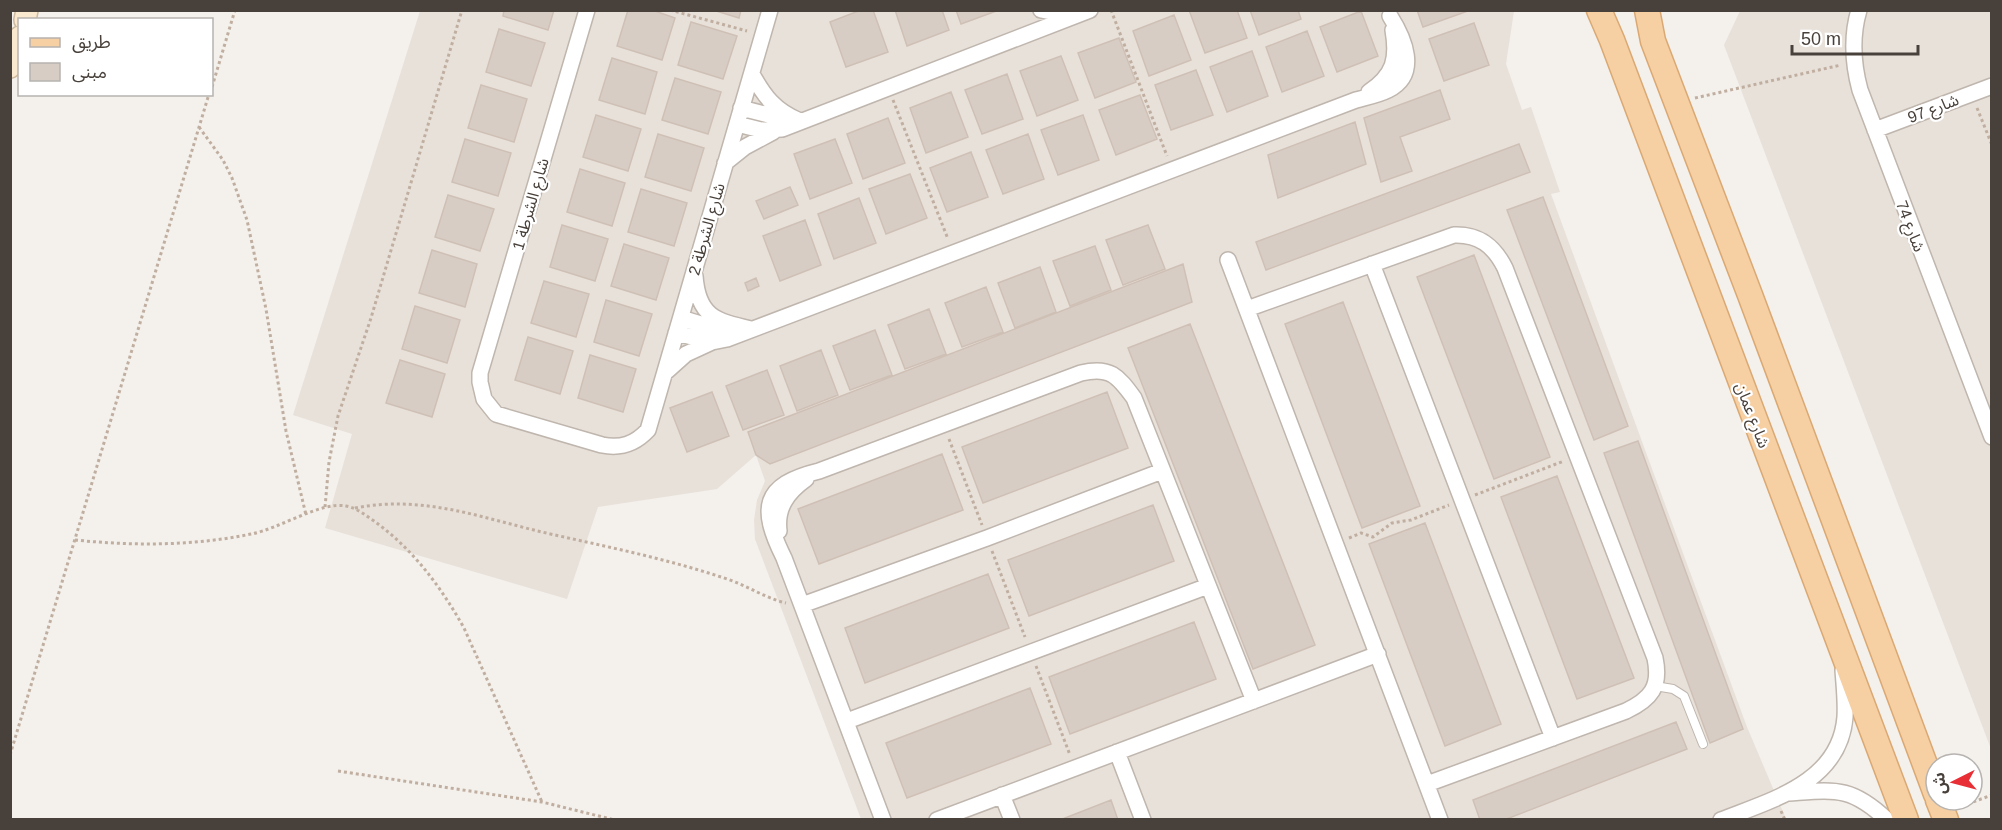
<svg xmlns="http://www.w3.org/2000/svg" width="2002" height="830" font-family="Arial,'Noto Sans Arabic',sans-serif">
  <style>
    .residential { fill: #e8e1da }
    .building { fill: #d8cdc5; stroke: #cfc0b5; stroke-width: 1.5 }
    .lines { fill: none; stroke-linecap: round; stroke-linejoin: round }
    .lane-casing { stroke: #bfb6ae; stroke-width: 10 }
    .street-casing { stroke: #bfb6ae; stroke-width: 18 }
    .secondary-casing { stroke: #d0ba9f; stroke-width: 24 }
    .primary-casing { stroke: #daa973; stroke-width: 27 }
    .path { stroke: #c0afa1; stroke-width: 3; stroke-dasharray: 3 3; stroke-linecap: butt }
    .lane { stroke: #fff; stroke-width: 8 }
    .street { stroke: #fff; stroke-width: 15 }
    .secondary { stroke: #fae8cf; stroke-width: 21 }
    .primary { stroke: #f6cfa3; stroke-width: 24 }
    .labels { text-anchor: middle; stroke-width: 4.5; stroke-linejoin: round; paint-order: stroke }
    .street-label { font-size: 16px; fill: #48403a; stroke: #fff }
  </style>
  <rect width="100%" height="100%" fill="#f4f0eb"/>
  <!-- residential -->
  <path class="residential" d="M 420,11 L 1514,11 L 1506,64 L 1522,110 L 1531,107 L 1560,192 L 1551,194 L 1747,727 L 1786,819 L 861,819 L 755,539 L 754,520 L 757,500 L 765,481 L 756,455 L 717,489 L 598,507 L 567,599 L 325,528 L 352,434 L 293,415 Z
    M 1740,11 L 1991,11 L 1991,749 L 1724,45 Z"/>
  <!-- building -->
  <path class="building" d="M 504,10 L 554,10 L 548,30 L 503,16 Z
    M 628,10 L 652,10 L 675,18 L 662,60 L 617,46 Z
    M 713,10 L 741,10 L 739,18 Z
    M 861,10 L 873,10 L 888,52 L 846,67 L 830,22 Z
    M 895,10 L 942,10 L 949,30 L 907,46 Z
    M 956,10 L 999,10 L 961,24 Z
    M 1189,10 L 1237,10 L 1247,38 L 1205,53 Z
    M 1250,10 L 1298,10 L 1301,19 L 1259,35 Z
    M 1417,10 L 1468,10 L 1468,11 L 1423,27 Z
    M 1361,11 L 1378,56 L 1337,72 L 1320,27 Z
    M 1174,15 L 1191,60 L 1149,76 L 1133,31 Z
    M 691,22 L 737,36 L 723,79 L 678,65 Z
    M 1474,23 L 1489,65 L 1444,81 L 1429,39 Z
    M 499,29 L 545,43 L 531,86 L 486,72 Z
    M 1307,31 L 1324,76 L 1282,92 L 1266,47 Z
    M 1119,38 L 1136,82 L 1095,98 L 1078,53 Z
    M 1252,51 L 1268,96 L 1227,112 L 1210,67 Z
    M 1061,56 L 1078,100 L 1037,116 L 1020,71 Z
    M 612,58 L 657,72 L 645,114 L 599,100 Z
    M 1196,70 L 1213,115 L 1171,130 L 1155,85 Z
    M 1007,74 L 1023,119 L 982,134 L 965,90 Z
    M 675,78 L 721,92 L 708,134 L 662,120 Z
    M 481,85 L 527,99 L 514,142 L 468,128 Z
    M 1440,90 L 1450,119 L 1400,137 L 1412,171 L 1381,182 L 1364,118 Z
    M 951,92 L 968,137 L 926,153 L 910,108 Z
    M 1140,95 L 1157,139 L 1116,155 L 1099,110 Z
    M 596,115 L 641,129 L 628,171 L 583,157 Z
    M 1083,115 L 1099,160 L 1058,175 L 1041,130 Z
    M 888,118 L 905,163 L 863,179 L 847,134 Z
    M 1355,122 L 1366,164 L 1278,198 L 1268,155 Z
    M 658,134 L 704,148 L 691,191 L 645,177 Z
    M 1028,134 L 1044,179 L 1003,194 L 986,150 Z
    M 465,139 L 511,153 L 498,196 L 452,182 Z
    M 835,139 L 852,183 L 810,199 L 794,154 Z
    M 1519,144 L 1530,172 L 1266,270 L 1256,242 Z
    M 971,152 L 988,197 L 947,212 L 930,168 Z
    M 580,169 L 625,183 L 612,226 L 567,212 Z
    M 910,174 L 927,218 L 886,234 L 869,189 Z
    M 790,187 L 798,205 L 764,219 L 756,201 Z
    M 641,189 L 687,203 L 674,246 L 628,232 Z
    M 448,195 L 494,209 L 480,251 L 435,237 Z
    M 1543,197 L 1628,426 L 1594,440 L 1507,210 Z
    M 859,198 L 876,243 L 834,259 L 818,214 Z
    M 805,220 L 821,265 L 780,281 L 763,236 Z
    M 562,225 L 608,239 L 595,281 L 550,267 Z
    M 1148,225 L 1165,269 L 1123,285 L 1106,240 Z
    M 624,244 L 669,258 L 656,300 L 611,286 Z
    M 1095,246 L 1111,290 L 1070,306 L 1053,261 Z
    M 432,250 L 477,264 L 465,307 L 419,293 Z
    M 1474,255 L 1550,457 L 1494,479 L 1417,277 Z
    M 1183,264 L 1192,302 L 770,464 L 756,455 L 748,432 Z
    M 1040,267 L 1056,312 L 1015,328 L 998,283 Z
    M 756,278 L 759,286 L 748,291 L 745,283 Z
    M 544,281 L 589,294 L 576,337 L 531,323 Z
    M 986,287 L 1003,332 L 962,347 L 945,303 Z
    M 606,300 L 652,314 L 639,356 L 594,342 Z
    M 1343,302 L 1420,506 L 1362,528 L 1285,324 Z
    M 415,306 L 460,320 L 447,363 L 402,349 Z
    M 929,309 L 946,354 L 905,369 L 888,325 Z
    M 1190,324 L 1315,645 L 1253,669 L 1128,348 Z
    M 875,330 L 892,375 L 850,390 L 833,346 Z
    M 528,337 L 573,351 L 560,394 L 515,380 Z
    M 821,350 L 838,395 L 797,411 L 780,366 Z
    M 590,355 L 636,369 L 623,412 L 578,398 Z
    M 400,360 L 445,374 L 432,417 L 386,403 Z
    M 767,370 L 784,415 L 743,430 L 726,386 Z
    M 712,392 L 729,436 L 687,452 L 670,408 Z
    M 1107,392 L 1128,448 L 983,503 L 962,447 Z
    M 1638,441 L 1743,729 L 1710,743 L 1604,453 Z
    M 942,454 L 963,510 L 819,564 L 798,509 Z
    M 1557,476 L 1634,678 L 1577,699 L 1501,497 Z
    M 1153,505 L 1174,561 L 1029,616 L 1008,560 Z
    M 1425,523 L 1501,724 L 1445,746 L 1369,544 Z
    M 988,574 L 1009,628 L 865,683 L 845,628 Z
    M 1194,622 L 1216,679 L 1070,734 L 1049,677 Z
    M 1030,688 L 1051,744 L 907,798 L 886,743 Z
    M 1676,722 L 1687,749 L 1504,820 L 1480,820 L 1473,800 Z
    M 1111,800 L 1118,820 L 1060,820 Z"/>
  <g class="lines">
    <defs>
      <path id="lane" d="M 1655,686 L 1673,689 L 1684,696 L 1703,744"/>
      <path id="street" d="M 587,10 L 480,373 L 480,382 L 484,399 L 496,414 L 602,445 C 621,449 635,444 648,430 L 770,10
        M 1041,10 L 1071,16
        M 1859,10 C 1851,37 1853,64 1860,90 L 1992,437
        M 752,74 C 764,96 775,111 800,121
        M 1369,92 C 1394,75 1398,59 1393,30
        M 741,108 L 788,120
        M 737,124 L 761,130 L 782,129 L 1090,10
        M 1875,130 L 1992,86
        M 725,163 L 745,147 L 773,132
        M 1228,260 L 1440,820
        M 1372,264 L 1553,738
        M 695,276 C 698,316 715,321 751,329
        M 1247,309 L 1454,235 C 1479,234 1494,246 1505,268 L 1655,658 C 1661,687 1651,699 1626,711 L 1427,784
        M 681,318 L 730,333
        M 676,333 L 712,342 L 727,339 L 1356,100 C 1367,97 1378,95 1388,90 C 1420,74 1404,38 1390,16
        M 667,371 L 686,354 L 712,342
        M 779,531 C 776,507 788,492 806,479
        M 802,605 L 987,538 L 1162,471
        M 847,721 L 1208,586
        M 1117,752 L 1143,820
        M 1789,793 C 1835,790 1851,786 1887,820
        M 1002,795 L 1012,820
        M 883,820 L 784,558 C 759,508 762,485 819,471 L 1081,373 C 1110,366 1118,376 1134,398 L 1254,701
        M 937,820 L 1378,654
        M 1721,820 C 1772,800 1840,782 1845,717 C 1846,701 1844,685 1843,670"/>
      <path id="secondary" d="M 25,20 L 27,10
        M 10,67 L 20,37"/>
      <path id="primary" d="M 1599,10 L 1612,40 L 1906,820
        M 1647,10 L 1653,41 L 1750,295 L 1936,794
        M 1938,800 L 1946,820"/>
    </defs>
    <!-- lane casing -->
    <use href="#lane" class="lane-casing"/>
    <!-- street casing -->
    <use href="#street" class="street-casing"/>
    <!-- secondary casing -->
    <use href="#secondary" class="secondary-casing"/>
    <!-- primary casing -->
    <use href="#primary" class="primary-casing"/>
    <!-- path -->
    <path class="path" d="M 670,10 L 747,31
      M 1111,10 L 1167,156
      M 212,87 L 235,10
      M 1695,98 L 1841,65
      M 893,100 L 948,239
      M 1977,108 L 1992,145
      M 199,127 L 223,160 L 232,178 L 247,220 L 266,309 L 286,431 L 306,515
      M 949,439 L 982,525
      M 1475,495 L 1564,461
      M 325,507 L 329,462 L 338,416 L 371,318 L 462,10
      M 355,508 C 427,494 486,520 555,535 C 613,548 671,560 727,579 C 748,586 765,598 786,603
      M 1349,538 L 1361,533 L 1373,537 L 1392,523 L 1411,520 L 1449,505
      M 75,540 C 134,546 193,546 251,534 C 279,529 321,501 346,506 C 357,508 365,515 374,521 C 413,549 441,587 464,628 L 542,802
      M 992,551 L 1025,637
      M 1036,666 L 1070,755
      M 10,755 L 209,94
      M 338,771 L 542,802 L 615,820
      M 1962,806 L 1992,795
      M 1781,811 L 1785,820
      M 696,820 L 776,820"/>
    <!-- lane -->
    <use href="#lane" class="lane"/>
    <!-- street -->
    <use href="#street" class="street"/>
    <!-- secondary -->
    <use href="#secondary" class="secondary"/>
    <!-- primary -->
    <use href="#primary" class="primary"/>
  </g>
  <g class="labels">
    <!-- street labels -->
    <g class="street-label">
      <text transform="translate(1933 108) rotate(-21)" y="6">شارع 97</text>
      <text transform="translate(530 204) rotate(-74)" y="6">شارع الشرطة 1</text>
      <text transform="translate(1911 226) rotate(69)" y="6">شارع 74</text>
      <text transform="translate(706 229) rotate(-74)" y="6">شارع الشرطة 2</text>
      <text transform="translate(1753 415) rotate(69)" y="6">شارع عمان</text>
    </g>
  </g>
  <!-- border -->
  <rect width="2002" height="830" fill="none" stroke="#48403a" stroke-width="24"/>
  <!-- legend -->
  <rect x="18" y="18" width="195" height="78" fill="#ffffff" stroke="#b6b3b0" stroke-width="1.5"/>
  <rect x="30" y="38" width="30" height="9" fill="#f6cfa3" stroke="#b6b3b0" stroke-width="1.5"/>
  <text x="72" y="48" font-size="18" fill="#48403a">طريق</text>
  <rect x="30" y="63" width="30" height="18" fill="#d8cdc5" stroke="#b6b3b0" stroke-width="1.5"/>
  <text x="72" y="78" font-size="18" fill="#48403a">مبنى</text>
  <!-- north arrow -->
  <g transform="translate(1954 782) rotate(264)"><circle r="28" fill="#ffffff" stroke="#b6b3b0" stroke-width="1.5"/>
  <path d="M0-4.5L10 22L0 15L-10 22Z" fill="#e72f35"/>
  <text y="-9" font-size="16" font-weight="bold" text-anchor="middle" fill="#48403a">ش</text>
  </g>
  <!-- scale -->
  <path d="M1792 45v9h126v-9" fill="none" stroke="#48403a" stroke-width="3"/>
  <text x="1801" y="45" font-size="18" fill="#48403a" stroke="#ffffff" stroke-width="4.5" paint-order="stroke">50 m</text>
</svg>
